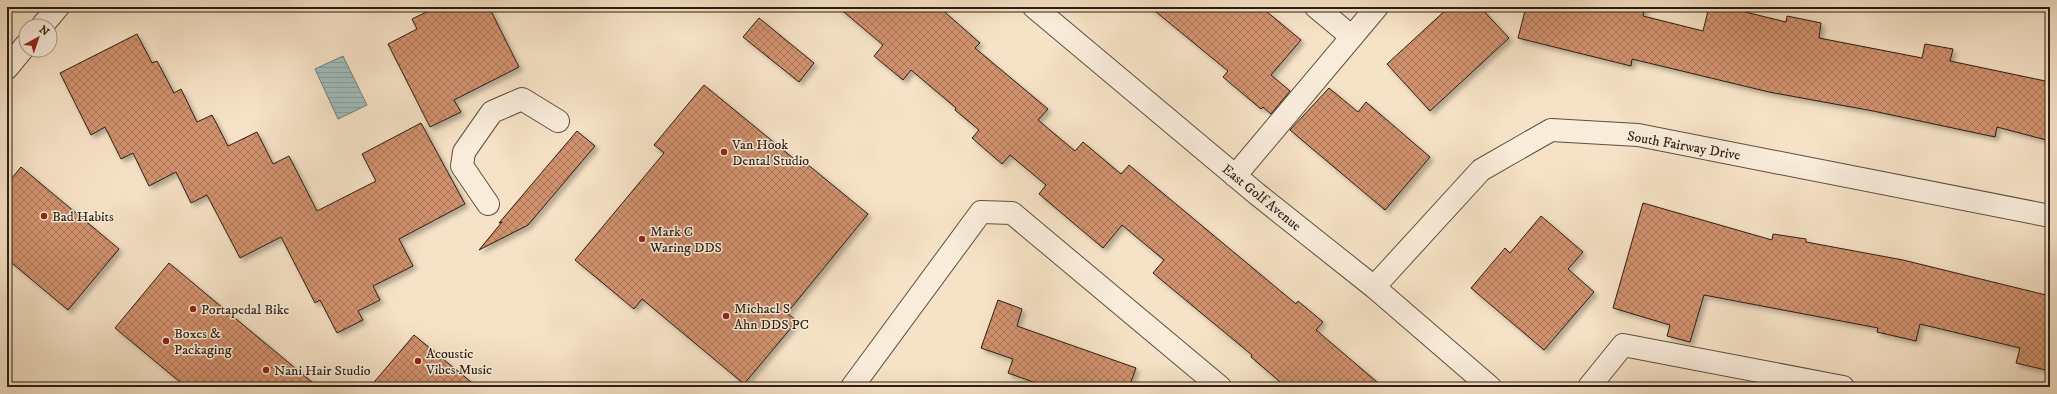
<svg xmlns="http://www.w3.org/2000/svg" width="2057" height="394" font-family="'IM FELL DW Pica',serif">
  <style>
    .water { fill: url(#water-rules); stroke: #717d79 }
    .building { fill: url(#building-cross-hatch); stroke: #2a1e12; filter: url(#shadow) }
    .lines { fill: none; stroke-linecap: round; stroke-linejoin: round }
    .minor-casing { stroke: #5d4f3f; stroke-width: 24 }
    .minor { stroke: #f9ecda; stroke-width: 22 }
    .poi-dot { fill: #8f2418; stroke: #f9ecda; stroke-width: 1.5 }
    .labels { text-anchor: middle; stroke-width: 3; stroke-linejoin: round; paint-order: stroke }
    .poi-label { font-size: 14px; fill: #2a1e12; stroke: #f9ecda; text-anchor: start }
    .street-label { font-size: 14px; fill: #2a1e12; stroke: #f9ecda }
  </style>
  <defs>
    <pattern id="water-rules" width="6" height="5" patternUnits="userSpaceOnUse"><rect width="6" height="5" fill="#a0bcbe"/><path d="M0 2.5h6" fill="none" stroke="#8aa1a2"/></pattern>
    <pattern id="building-cross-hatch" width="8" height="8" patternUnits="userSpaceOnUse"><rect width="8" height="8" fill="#d1916e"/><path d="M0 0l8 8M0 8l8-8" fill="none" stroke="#aa7659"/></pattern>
    <filter id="shadow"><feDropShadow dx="3.5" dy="3.5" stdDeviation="2" flood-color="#0004"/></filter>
  </defs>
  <rect width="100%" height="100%" fill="#f6e2c6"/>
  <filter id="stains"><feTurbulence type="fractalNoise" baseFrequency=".005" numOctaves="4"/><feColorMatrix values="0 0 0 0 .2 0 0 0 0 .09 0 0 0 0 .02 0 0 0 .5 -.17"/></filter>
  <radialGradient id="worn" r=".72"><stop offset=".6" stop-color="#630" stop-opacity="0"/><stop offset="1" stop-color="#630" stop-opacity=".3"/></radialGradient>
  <!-- water -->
  <path class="water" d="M 343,56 L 367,105 L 338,119 L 315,69 Z"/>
  <!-- building -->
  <path class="building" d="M 437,7 L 489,7 L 519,67 L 454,100 L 461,112 L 430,127 L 388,44 L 417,29 L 412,19 Z
    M 838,7 L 939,7 L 980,43 L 975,48 L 1048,109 L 1038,120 L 1075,151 L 1083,142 L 1121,174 L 1129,165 L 1296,304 L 1298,301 L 1323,322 L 1316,330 L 1383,387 L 1286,387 L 1251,357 L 1252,355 L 1153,273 L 1164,260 L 1122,225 L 1103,248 L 1039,194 L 1046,185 L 1010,155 L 1002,164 L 972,138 L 979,130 L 955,110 L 956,108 L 911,70 L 903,80 L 874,56 L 883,45 Z
    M 1150,7 L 1261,7 L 1301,40 L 1271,75 L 1290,91 L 1271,114 L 1263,107 L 1261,109 L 1223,77 L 1228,71 Z
    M 1449,7 L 1480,7 L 1509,38 L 1430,111 L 1387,64 Z
    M 1526,7 L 1645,7 L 1643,16 L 1703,31 L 1709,7 L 1725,7 L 1786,22 L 1787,16 L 1821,23 L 1819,38 L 1922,58 L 1925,44 L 1953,49 L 1950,61 L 2050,82 L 2050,141 L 1997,127 L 1995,137 L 1873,111 L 1769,92 L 1632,59 L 1631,66 L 1518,38 Z
    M 759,18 L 814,63 L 799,82 L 743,37 Z
    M 137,34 L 152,63 L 157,61 L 174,93 L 181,89 L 197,122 L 212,115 L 228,146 L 257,132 L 273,164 L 289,156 L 317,211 L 376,181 L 362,154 L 421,123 L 465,204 L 399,239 L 413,266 L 373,286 L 380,300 L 358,311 L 363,320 L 337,333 L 320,300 L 315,303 L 281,237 L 240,258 L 207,195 L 191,203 L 176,172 L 149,186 L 133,153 L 121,159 L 105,127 L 91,135 L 60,73 Z
    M 704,85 L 804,167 L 807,164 L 868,214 L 787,313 L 797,321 L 744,384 L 642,299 L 634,309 L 575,260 L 664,153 L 654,145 Z
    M 1329,88 L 1358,112 L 1366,102 L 1430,157 L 1385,210 L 1290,130 Z
    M 577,131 L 595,146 L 528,225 L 479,250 L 502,222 L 499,223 Z
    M 21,167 L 119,249 L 68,310 L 7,259 L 7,184 Z
    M 1643,203 L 1772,240 L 1773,234 L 1806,239 L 1806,242 L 1903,260 L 2050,296 L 2050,371 L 2016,363 L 2020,348 L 1920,324 L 1916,341 L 1877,332 L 1878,328 L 1704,295 L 1690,342 L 1667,336 L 1670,325 L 1613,308 Z
    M 1541,216 L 1583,252 L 1568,269 L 1594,292 L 1544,350 L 1471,288 L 1505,248 L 1510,253 Z
    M 169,263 L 259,338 L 318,387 L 186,387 L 115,328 Z
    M 998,300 L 1022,309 L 1017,326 L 1136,368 L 1129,387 L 1047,387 L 1008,373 L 1013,359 L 981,348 Z
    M 414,335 L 477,387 L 370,387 Z"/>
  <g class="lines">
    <defs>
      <path id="minor" d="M 1034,7 L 1257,194 L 1374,287 L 1490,387
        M 1316,7 L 1352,37
        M 42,26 L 58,7
        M 7,68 L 26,45
        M 1235,176 L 1377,7
        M 488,204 L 462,166 L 464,152 L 492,112 L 522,99 L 558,121
        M 1374,287 L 1481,170 L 1551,130 L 1638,135 L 2050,216
        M 852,387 L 981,212 L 1012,213 L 1220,387
        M 1589,387 L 1623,345 L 1843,387"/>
    </defs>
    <!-- minor casing -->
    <use href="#minor" class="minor-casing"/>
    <!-- minor -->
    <use href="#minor" class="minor"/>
  </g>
  <!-- markers -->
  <g class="poi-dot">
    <circle cx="724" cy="152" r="4"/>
    <circle cx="44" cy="216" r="4"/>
    <circle cx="642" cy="239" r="4"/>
    <circle cx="193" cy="309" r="4"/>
    <circle cx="726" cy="316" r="4"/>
    <circle cx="166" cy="341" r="4"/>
    <circle cx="418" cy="361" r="4"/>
    <circle cx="266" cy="370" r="4"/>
  </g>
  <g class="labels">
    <!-- poi labels -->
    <g class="poi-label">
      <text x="732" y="149">Van Hook<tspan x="732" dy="16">Dental Studio</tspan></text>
      <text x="52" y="221">Bad Habits</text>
      <text x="650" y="236">Mark C<tspan x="650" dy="16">Waring DDS</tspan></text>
      <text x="734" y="313">Michael S<tspan x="734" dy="16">Ahn DDS PC</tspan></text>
      <text x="201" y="314">Portapedal Bike</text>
      <text x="174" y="338">Boxes &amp;<tspan x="174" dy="16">Packaging</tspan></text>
      <text x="426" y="358">Acoustic<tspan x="426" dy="16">Vibes Music</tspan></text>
      <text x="274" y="375">Nani Hair Studio</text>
    </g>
    <!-- street labels -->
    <g class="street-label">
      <text transform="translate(1684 145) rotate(10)" y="5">South Fairway Drive</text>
      <text transform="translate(1262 197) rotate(39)" y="5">East Golf Avenue</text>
    </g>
  </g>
  <!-- margin -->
  <rect width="2057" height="394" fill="none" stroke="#f6e2c6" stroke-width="24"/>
  <rect x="8" y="8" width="2041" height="378" fill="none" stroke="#2a1e12" stroke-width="2"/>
  <rect x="12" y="12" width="2033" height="370" fill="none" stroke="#2a1e12"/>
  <!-- north arrow -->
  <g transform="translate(38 38) rotate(40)"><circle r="19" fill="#f9ecda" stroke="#a69a8a"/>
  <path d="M0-3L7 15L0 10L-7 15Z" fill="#8f2418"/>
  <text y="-6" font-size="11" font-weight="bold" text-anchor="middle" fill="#2a1e12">N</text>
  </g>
  <rect width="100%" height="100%" filter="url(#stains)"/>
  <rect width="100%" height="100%" fill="url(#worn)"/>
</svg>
